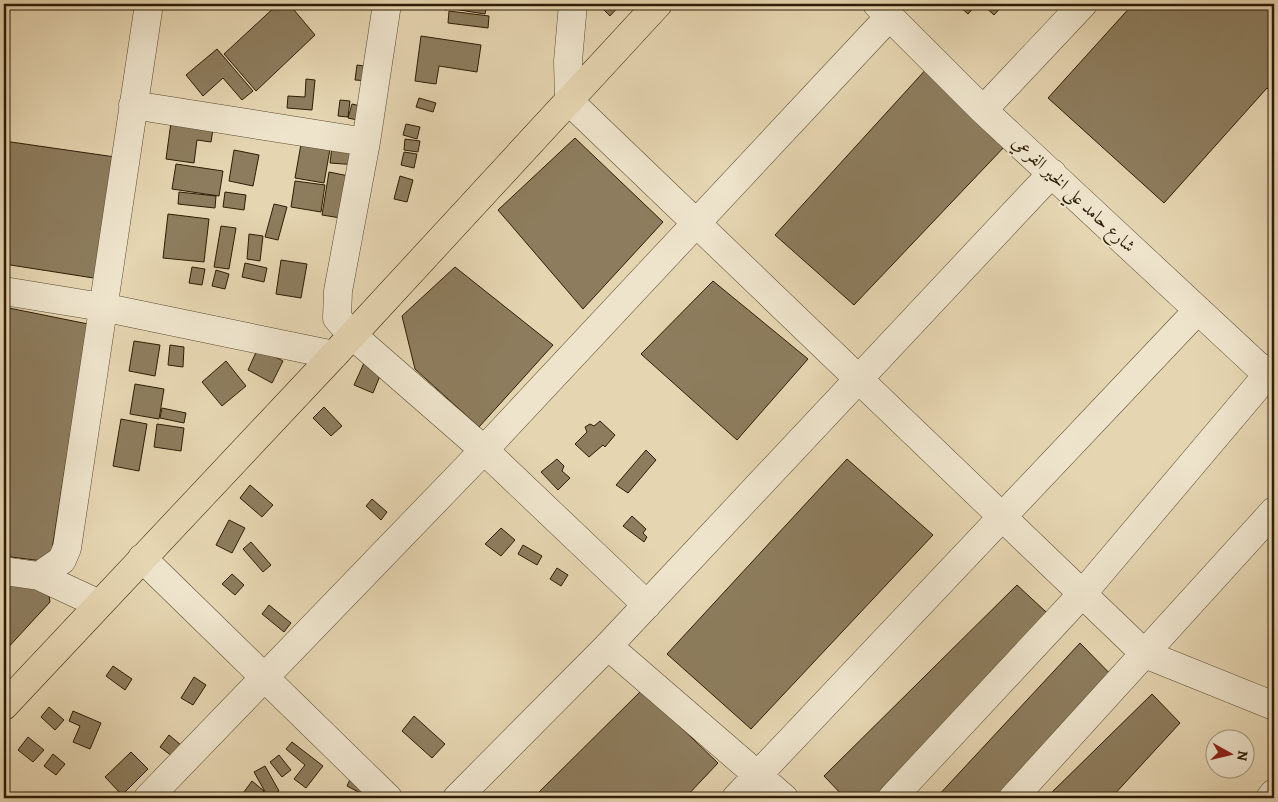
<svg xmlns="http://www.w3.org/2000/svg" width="1278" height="802" font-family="Alegreya,Amiri,serif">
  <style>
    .building { fill: #8d7d5e; stroke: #2d1d04 }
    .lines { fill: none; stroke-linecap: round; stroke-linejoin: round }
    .minor-casing { stroke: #5b4b2f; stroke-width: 29 }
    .major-casing { stroke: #2d1d04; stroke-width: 29 }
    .minor { stroke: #eee4cc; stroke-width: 28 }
    .major { stroke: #e5d5b1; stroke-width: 28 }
    .labels { text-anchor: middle; stroke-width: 4; stroke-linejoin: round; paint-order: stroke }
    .street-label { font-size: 18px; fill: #2d1d04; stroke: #eee4cc }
  </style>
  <rect width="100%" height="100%" fill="#e5d5b1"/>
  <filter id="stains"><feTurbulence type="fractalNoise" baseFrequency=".004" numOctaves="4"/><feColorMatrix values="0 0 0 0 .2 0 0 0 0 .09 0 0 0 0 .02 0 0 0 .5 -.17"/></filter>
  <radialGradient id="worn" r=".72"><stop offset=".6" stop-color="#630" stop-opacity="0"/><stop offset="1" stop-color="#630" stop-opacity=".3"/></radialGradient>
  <!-- building -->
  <path class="building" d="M 278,4 L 289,4 L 315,35 L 256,91 L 224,54 Z
    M 431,4 L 448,4 L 447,10 L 430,7 Z
    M 454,4 L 487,4 L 485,14 L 453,9 Z
    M 598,4 L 621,4 L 610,16 Z
    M 957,4 L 977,4 L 968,14 Z
    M 982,4 L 1004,4 L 994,15 Z
    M 1133,4 L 1274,4 L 1274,95 L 1267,88 L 1164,203 L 1048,98 Z
    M 449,11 L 489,16 L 488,28 L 448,23 Z
    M 421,36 L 481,45 L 477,72 L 439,66 L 436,84 L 415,81 Z
    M 217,49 L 253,91 L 242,100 L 223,78 L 203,96 L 186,75 Z
    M 357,65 L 372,67 L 370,81 L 355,80 Z
    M 929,66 L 1006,145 L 854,305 L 775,235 Z
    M 306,79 L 315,80 L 312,110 L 287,108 L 288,96 L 305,97 Z
    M 419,98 L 436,103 L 433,112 L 416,107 Z
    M 340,100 L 350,101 L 348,117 L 338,116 Z
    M 352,104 L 365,107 L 362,121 L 348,118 Z
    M 171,122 L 213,129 L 211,142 L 197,140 L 194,163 L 166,159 Z
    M 406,124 L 420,127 L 417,139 L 403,135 Z
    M 575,138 L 663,222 L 583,309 L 498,210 Z
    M 405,139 L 420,141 L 418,152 L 404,150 Z
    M 4,141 L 115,157 L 100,279 L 4,264 Z
    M 301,144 L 330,149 L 324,183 L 295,178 Z
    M 332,146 L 359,149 L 358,165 L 330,163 Z
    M 234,150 L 259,155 L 253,186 L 229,181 Z
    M 404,152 L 417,154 L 414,168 L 401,165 Z
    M 176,164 L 223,171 L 219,196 L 172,189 Z
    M 329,172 L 354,177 L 347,219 L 322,215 Z
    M 400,176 L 413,180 L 407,202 L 394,199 Z
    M 295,181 L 325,185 L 321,212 L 291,207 Z
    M 179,192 L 216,196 L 215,208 L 178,204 Z
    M 225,192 L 246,195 L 244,210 L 223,207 Z
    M 274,204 L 287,207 L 278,240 L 265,237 Z
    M 168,214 L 209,219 L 204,262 L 163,258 Z
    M 221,226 L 236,228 L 229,269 L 214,267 Z
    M 249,234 L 263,236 L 260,261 L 247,259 Z
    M 281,260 L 307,264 L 301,298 L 276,294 Z
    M 245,263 L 267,268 L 264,282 L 242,277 Z
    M 192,267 L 205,269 L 202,285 L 189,283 Z
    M 455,267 L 553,345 L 479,427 L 415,369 L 402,316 Z
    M 216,270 L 229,274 L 225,289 L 212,286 Z
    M 713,281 L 808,359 L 737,440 L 641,354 Z
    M 4,307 L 88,324 L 50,562 L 4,556 Z
    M 134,341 L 160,345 L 155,376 L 129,371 Z
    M 170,345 L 184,347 L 183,367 L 168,365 Z
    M 258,348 L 283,361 L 272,383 L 248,370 Z
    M 226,361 L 246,386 L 222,406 L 202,382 Z
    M 364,363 L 382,371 L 373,393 L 354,385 Z
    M 135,384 L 164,389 L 159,419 L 130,414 Z
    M 324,407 L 342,426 L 331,436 L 313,418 Z
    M 162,408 L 186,413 L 184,423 L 160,418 Z
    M 121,419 L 147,424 L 139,471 L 113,466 Z
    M 600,421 L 615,435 L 605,447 L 603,445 L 589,457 L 575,444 L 587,432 L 585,427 L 590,424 L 594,426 Z
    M 157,424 L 184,428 L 181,451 L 154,447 Z
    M 646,450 L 656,460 L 628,493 L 616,485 Z
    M 557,459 L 564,466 L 562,471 L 570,478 L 558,490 L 541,472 Z
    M 847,459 L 933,535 L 751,729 L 667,654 Z
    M 250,485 L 273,505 L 262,517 L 240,498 Z
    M 372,499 L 387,512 L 381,520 L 366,506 Z
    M 632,516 L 646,529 L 643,533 L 647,537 L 644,542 L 623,526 Z
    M 229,520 L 245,528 L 232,553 L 216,545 Z
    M 501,528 L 515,540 L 501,556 L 485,544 Z
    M 251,542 L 271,565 L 263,572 L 243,549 Z
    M 523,545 L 542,556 L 537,565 L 518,554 Z
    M 557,568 L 568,575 L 561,586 L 550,579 Z
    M 232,574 L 244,585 L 235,595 L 222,584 Z
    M 4,581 L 48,588 L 50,602 L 4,652 Z
    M 1017,585 L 1059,624 L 891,798 L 845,798 L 824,776 Z
    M 269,605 L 291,623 L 284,632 L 262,614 Z
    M 1080,643 L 1121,685 L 1012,798 L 936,798 Z
    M 113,666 L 132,679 L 125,690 L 106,676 Z
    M 194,677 L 206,685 L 193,705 L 181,698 Z
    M 642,690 L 718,763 L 685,798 L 533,798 Z
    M 1152,694 L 1180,723 L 1111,798 L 1046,798 Z
    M 49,707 L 64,720 L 55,730 L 41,717 Z
    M 73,711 L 101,723 L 90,749 L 73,742 L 80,726 L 69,721 Z
    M 414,716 L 445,744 L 432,758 L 402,731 Z
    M 169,735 L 181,745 L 172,756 L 160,747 Z
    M 28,737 L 44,750 L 33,762 L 18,750 Z
    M 292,742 L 323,766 L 306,788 L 294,779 L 305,765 L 286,749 Z
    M 131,752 L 148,769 L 122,795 L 105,777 Z
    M 53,754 L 65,764 L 56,775 L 44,766 Z
    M 279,755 L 291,770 L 282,777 L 270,762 Z
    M 265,766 L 279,791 L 268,797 L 254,772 Z
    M 352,775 L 370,784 L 364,795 L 347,786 Z
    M 252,781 L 264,791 L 258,798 L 244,798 L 241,796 Z"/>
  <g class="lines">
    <defs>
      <path id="minor" d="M 387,4 L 366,142 L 338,291 L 337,318 L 351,334 L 484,450 L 647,605
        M 573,4 L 568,61 L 569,101 L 1145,654 L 1274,706
        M 877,4 L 983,110 L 1274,381
        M 133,105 L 366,142
        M 983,110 L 1083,4
        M 4,291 L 102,307 L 334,355
        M 142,558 L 388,798
        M 4,571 L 39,576 L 99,604
        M 39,576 L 62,560 L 67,548 L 149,4
        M 608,646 L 784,798
        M 148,798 L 484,450 L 890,16
        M 457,798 L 608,646 L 1052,173
        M 736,798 L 1198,310
        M 892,798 L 1083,593 L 1274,367
        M 1013,798 L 1274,511
        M 1270,798 L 1274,793"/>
      <path id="major" d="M 4,706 L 334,355 L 658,4"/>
    </defs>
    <!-- minor casing -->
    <use href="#minor" class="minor-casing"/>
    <!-- major casing -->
    <use href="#major" class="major-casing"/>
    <!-- minor -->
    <use href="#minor" class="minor"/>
    <!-- major -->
    <use href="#major" class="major"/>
  </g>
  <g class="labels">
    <!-- street labels -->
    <g class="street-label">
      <text transform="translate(1074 194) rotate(43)" y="6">شارع حامد علي الخير الفرعي</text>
    </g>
  </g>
  <!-- margin -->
  <rect width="1278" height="802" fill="none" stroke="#e5d5b1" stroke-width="20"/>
  <rect x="5" y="5" width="1268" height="792" fill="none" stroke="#2d1d04" stroke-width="2.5"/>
  <rect x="10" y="10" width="1258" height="782" fill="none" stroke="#2d1d04"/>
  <!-- north arrow -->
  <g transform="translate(1230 754) rotate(98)"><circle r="24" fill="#eee4cc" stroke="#a1947c"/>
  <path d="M0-4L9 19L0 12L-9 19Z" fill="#8f2418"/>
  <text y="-8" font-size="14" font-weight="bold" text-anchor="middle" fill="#2d1d04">N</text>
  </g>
  <rect width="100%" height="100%" filter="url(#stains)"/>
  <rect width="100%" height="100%" fill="url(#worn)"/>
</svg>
